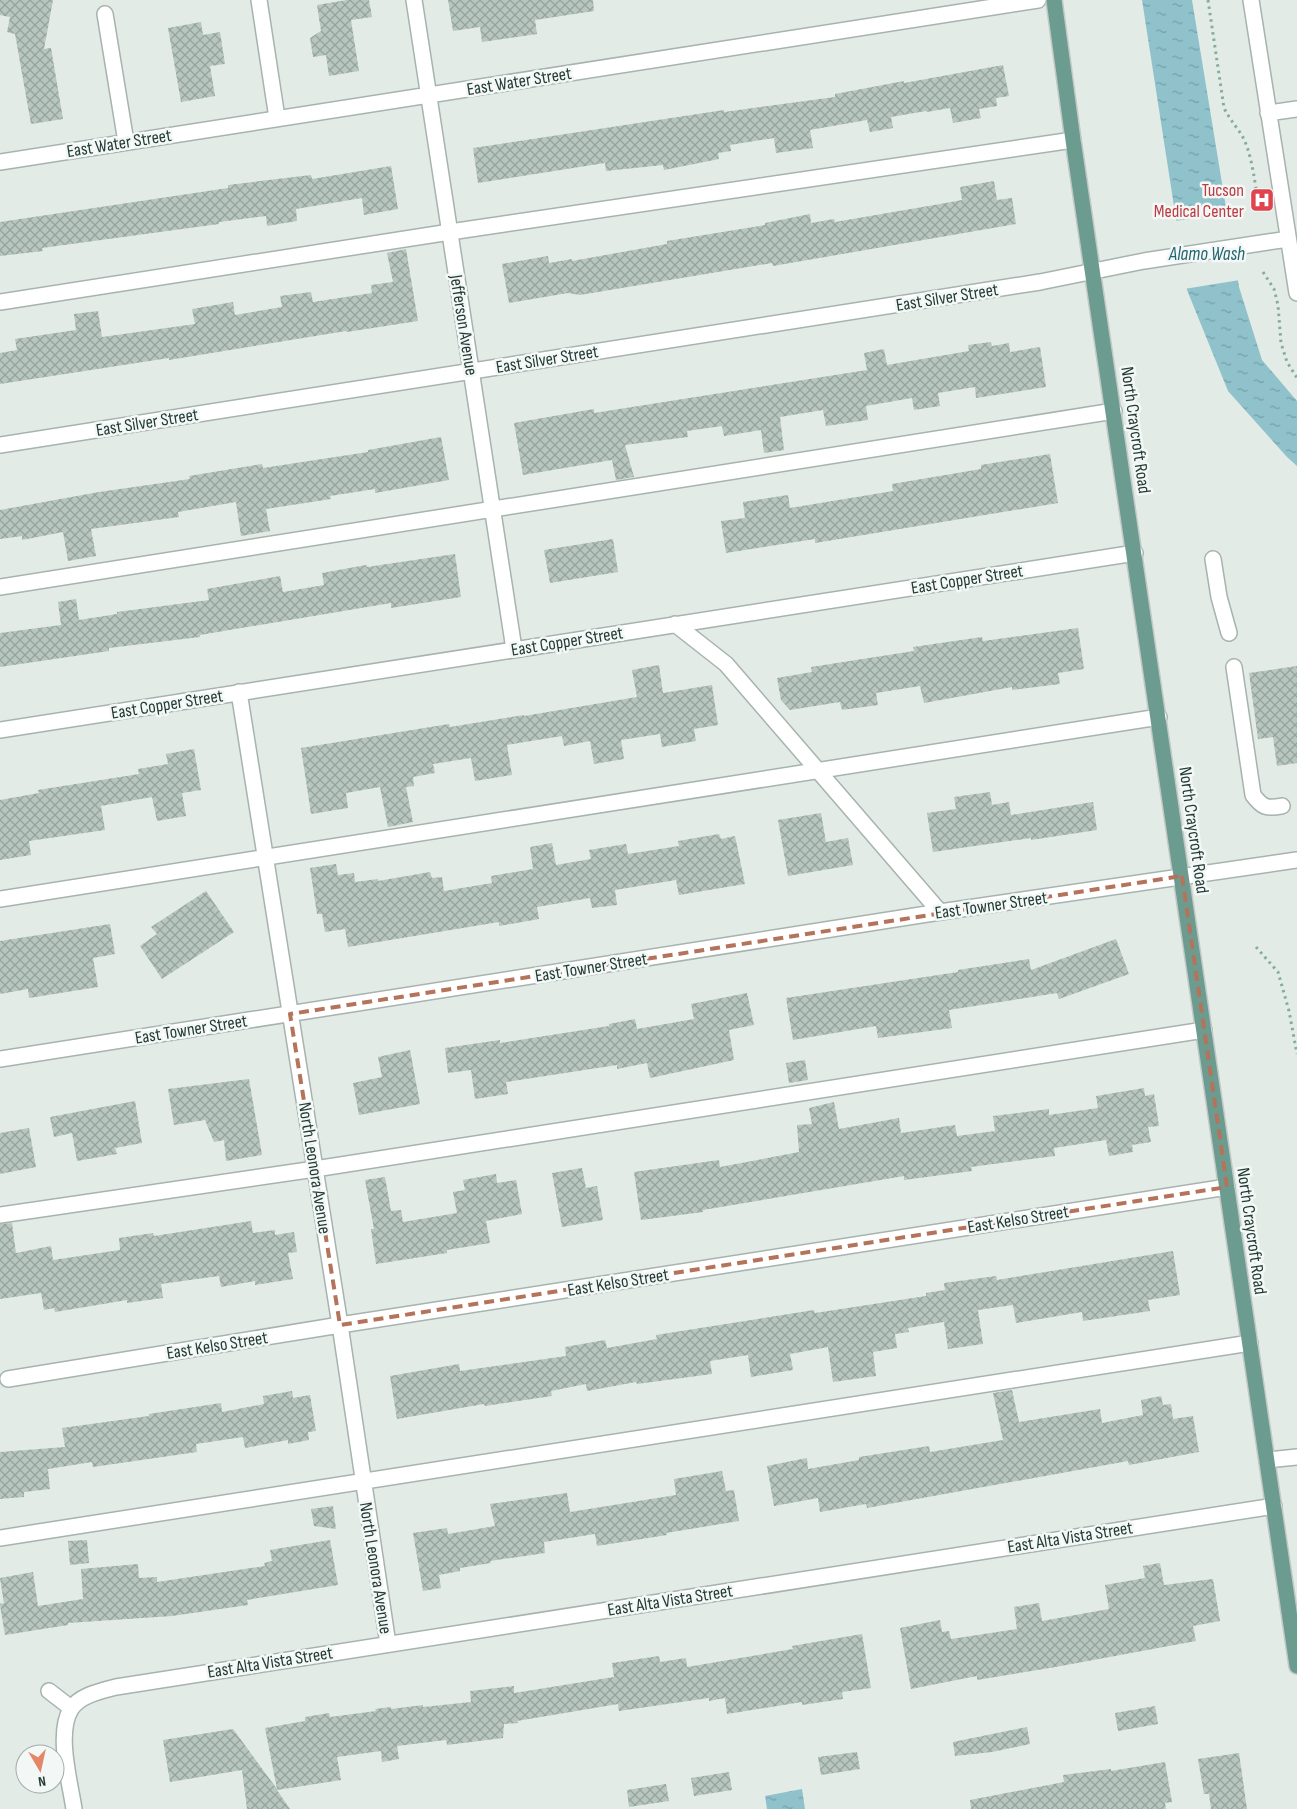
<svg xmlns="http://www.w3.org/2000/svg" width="1297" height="1809" font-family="'Sofia Sans Condensed',sans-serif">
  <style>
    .water { fill: url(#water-ripples) }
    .pier { fill: #e3ebe7 }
    .building { fill: url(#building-cross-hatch) }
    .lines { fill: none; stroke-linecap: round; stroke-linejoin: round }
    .minor-casing { stroke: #a6b3ae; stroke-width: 18 }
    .major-casing { stroke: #c2c8c6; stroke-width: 18 }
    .path { stroke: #86aca0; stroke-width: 3; stroke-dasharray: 2.5 4; stroke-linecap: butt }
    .minor { stroke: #fff; stroke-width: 15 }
    .major { stroke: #6c9c90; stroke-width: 15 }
    .marked { fill: none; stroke: #b4735b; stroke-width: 4; stroke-dasharray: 10 6; stroke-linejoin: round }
    .labels { text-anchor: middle; stroke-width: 5; stroke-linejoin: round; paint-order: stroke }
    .street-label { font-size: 18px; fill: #243b35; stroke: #f3f8f6 }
    .health-label { font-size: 18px; fill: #be3a42; stroke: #f3f8f6; text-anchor: end }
    .water-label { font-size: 19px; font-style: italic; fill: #246471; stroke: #f3f8f6 }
  </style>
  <defs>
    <pattern id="water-ripples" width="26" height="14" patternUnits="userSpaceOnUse" patternTransform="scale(1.25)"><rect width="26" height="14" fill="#90c2cb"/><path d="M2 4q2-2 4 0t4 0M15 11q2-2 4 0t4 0" fill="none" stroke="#759fa6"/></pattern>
    <pattern id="building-cross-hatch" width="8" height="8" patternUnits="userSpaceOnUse" patternTransform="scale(1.25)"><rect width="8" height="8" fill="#b8c6c0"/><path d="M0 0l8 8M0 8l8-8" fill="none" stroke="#95a29d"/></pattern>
  </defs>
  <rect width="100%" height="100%" fill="#e3ebe7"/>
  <!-- water -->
  <path class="water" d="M 1142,0 L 1192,0 L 1239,287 L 1262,360 L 1297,401 L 1297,466 L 1287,457 L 1228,391 L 1187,290 Z
    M 802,1789 L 805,1809 L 767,1809 L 765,1796 Z"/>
  <!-- pier -->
  <path class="pier" d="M 1229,214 L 1240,280 L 1184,289 L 1180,272 L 1174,221 Z"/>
  <!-- building -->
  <path class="building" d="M 0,0 L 53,0 L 44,49 L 51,48 L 63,119 L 31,124 L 15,34 L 7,32 L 10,17 L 0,15 Z
    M 347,0 L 369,0 L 372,17 L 351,20 L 359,71 L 329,76 L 326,55 L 313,57 L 310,38 L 321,31 L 317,5 Z
    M 448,0 L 593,0 L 594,11 L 535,20 L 537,34 L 482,42 L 480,27 L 453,31 Z
    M 201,22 L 203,35 L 220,32 L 225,64 L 210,66 L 215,96 L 181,102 L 168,28 Z
    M 1003,65 L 1009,96 L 996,98 L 997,106 L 979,109 L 981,118 L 953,123 L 950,108 L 927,112 L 926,111 L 891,117 L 893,128 L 870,132 L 867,120 L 810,130 L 813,148 L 776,153 L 774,138 L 730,145 L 731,151 L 718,153 L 719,159 L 664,170 L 663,165 L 606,171 L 605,163 L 478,183 L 473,148 L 724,110 L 724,112 L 835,97 L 835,94 L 904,81 L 904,83 Z
    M 391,166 L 398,209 L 364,215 L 362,198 L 296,209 L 297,221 L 267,226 L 266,216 L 219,222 L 219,224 L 42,248 L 43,251 L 0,256 L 0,222 L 228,188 L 228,185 L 311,175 L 312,179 Z
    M 994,181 L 997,200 L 1012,198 L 1016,224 L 773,266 L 772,263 L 580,295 L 568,293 L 509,303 L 502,264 L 548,256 L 549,263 L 572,259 L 572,261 L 667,244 L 667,241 L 765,225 L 765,223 L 810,214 L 811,223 L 834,219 L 835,222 L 940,204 L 962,200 L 960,187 Z
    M 406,249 L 418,321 L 347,332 L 346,331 L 169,360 L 169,358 L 0,384 L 0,353 L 17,350 L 15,339 L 76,330 L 74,314 L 98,311 L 102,337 L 195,324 L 192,309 L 233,302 L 235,315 L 282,307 L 280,296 L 311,292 L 313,302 L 372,293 L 371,285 L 393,282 L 387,253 Z
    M 991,342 L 992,346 L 1009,343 L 1010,352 L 1040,347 L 1046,387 L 976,398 L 975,387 L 938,393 L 940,406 L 914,410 L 912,398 L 866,406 L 868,420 L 826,426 L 823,410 L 780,417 L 784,450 L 764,453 L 761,430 L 724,436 L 722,426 L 687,431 L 688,437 L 625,445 L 634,477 L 616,480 L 612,460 L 523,475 L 514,423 L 594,409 L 594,413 L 867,370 L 864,353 L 884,349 L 887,365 L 969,351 L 968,345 Z
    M 441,437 L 449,480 L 375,493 L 375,489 L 330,496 L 331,499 L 266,509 L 270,531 L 241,536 L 236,502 L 178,512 L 179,517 L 91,529 L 96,556 L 68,561 L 63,532 L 22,540 L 22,536 L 0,539 L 0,510 L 99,492 L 190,479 L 189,476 L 262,464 L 263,468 L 368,452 L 368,450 Z
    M 1050,454 L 1058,503 L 815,543 L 815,539 L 726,553 L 721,521 L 745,518 L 743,502 L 788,495 L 790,508 L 893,491 L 892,484 L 981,469 L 981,465 Z
    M 613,539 L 618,572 L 550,583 L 544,550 Z
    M 455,554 L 461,597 L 391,608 L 391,603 L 200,635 L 200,637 L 109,648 L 109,651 L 0,667 L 0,633 L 61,625 L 58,602 L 76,599 L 79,620 L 117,614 L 117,612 L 209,600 L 207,589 L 280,576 L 283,592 L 324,585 L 322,573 L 366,565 L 367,567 Z
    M 1078,628 L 1084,669 L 1058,673 L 1060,684 L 1012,690 L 1012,687 L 924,703 L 920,686 L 876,693 L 878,705 L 842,710 L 840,702 L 790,710 L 781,700 L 777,678 L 812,672 L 811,667 L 914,651 L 913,647 L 982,637 L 983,641 Z
    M 659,665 L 663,693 L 712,685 L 718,725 L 694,729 L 696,741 L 662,747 L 660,734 L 621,740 L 624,759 L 594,764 L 590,741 L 564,746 L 562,736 L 507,745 L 512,775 L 475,781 L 471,758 L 433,764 L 435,773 L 413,777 L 414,786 L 406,787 L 413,822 L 388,827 L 380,787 L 346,793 L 348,808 L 311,814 L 301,748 L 449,724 L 450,727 L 524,715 L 524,716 L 637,697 L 632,670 Z
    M 1297,666 L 1297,763 L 1277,766 L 1273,737 L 1258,739 L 1249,673 Z
    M 194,749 L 201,790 L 182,793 L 186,816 L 157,821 L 152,797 L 101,806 L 105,830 L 29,841 L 31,855 L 0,860 L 0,800 L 39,793 L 38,790 L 139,774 L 138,769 L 168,764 L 166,754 Z
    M 990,792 L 992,805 L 1009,802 L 1011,815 L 1093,802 L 1097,830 L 1031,840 L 1031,838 L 933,852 L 927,813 L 956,809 L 954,797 Z
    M 821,813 L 826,842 L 848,838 L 853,865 L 788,876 L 778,820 Z
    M 719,834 L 721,839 L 735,836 L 745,884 L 679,895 L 676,880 L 615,890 L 617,905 L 592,908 L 590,898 L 537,907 L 539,919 L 499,926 L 499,922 L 348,947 L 345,929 L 325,932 L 322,914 L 317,914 L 310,868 L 336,864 L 338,875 L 354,873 L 355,882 L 378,879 L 378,881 L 430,872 L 432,878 L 442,877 L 444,891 L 492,883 L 491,876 L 533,869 L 530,847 L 552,843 L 556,865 L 591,859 L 589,850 L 626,844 L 628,854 L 679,846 L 678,841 Z
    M 206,891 L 234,932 L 162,979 L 140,946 L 157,934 L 151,927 Z
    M 110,924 L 115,954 L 93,958 L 98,987 L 29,998 L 28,989 L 0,994 L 0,941 Z
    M 1116,939 L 1129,974 L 1059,999 L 1057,993 L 949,1010 L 952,1028 L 878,1038 L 876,1026 L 793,1040 L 786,998 L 958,972 L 958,970 L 1029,959 L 1031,970 Z
    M 747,993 L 754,1025 L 729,1030 L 734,1060 L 650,1078 L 647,1063 L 617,1069 L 617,1065 L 506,1082 L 508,1094 L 475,1099 L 471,1070 L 448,1073 L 445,1048 L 500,1040 L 500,1043 L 609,1026 L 609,1024 L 635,1019 L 637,1029 L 694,1019 L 691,1004 Z
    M 410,1050 L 420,1104 L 359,1115 L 353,1083 L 382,1077 L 378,1057 Z
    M 805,1060 L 808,1080 L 789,1083 L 786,1063 Z
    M 249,1079 L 262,1155 L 226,1161 L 224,1140 L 214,1142 L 205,1120 L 174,1125 L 168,1089 Z
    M 1144,1088 L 1145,1096 L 1154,1094 L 1159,1126 L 1148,1127 L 1151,1142 L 1132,1145 L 1133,1152 L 1109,1156 L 1106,1140 L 1054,1148 L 1055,1156 L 971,1167 L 972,1171 L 904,1180 L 904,1176 L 703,1210 L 703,1212 L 641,1220 L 634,1172 L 719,1160 L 720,1167 L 799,1152 L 797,1125 L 812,1124 L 809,1108 L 834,1102 L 839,1129 L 899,1118 L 901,1133 L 955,1125 L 957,1136 L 995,1131 L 993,1116 L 1049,1109 L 1049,1115 L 1098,1108 L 1096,1096 Z
    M 135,1101 L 142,1143 L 115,1148 L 117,1154 L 77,1161 L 72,1133 L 54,1137 L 50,1117 Z
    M 29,1128 L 36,1167 L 0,1174 L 0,1133 Z
    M 582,1168 L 586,1188 L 597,1186 L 603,1220 L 562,1227 L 552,1173 Z
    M 496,1174 L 497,1183 L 516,1180 L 522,1214 L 486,1221 L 490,1243 L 447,1250 L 447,1253 L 376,1264 L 371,1229 L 374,1229 L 365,1180 L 385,1177 L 391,1211 L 401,1210 L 403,1222 L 457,1213 L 453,1192 L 465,1190 L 463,1180 Z
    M 251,1221 L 253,1233 L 275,1230 L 275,1235 L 294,1232 L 297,1252 L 288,1253 L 293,1279 L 255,1285 L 255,1281 L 221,1287 L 219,1276 L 161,1284 L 163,1298 L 127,1303 L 127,1300 L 55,1312 L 54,1308 L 44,1310 L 41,1293 L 0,1299 L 0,1224 L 12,1223 L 16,1253 L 51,1246 L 53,1260 L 120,1250 L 119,1238 L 153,1233 L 154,1236 Z
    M 1173,1251 L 1180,1295 L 1148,1300 L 1150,1311 L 1083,1321 L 1082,1312 L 1016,1323 L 1013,1305 L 978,1310 L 983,1344 L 948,1349 L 944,1322 L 908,1328 L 909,1332 L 895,1334 L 897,1348 L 873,1352 L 876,1376 L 833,1382 L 828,1347 L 790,1354 L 793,1370 L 751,1377 L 748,1355 L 710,1361 L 712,1374 L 637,1384 L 636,1382 L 587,1391 L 586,1384 L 551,1391 L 552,1396 L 485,1406 L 484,1404 L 397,1419 L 390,1376 L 459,1364 L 460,1371 L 566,1356 L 565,1347 L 605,1340 L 607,1348 L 657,1339 L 656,1335 L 814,1310 L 815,1313 L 926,1296 L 926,1293 L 945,1290 L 944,1283 L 996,1276 L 997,1280 Z
    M 1012,1390 L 1019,1422 L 1100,1409 L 1102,1423 L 1143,1415 L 1141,1400 L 1161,1396 L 1163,1405 L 1171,1404 L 1173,1419 L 1193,1416 L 1199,1452 L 1129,1465 L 1128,1461 L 867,1508 L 866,1504 L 820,1512 L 818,1498 L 774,1506 L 767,1466 L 807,1458 L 808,1469 L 859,1460 L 859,1457 L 929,1446 L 930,1452 L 1003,1440 L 993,1393 Z
    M 292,1391 L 293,1398 L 310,1395 L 316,1431 L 308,1432 L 309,1440 L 288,1444 L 288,1440 L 245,1448 L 243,1437 L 196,1444 L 197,1452 L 93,1467 L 92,1462 L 48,1469 L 50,1489 L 24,1492 L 24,1497 L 0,1499 L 0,1452 L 65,1447 L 62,1428 L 149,1416 L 149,1414 L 221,1403 L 222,1412 L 264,1404 L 263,1396 Z
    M 722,1471 L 726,1491 L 734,1490 L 739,1521 L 666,1533 L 667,1535 L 597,1546 L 595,1534 L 544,1542 L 545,1553 L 490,1561 L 491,1563 L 460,1568 L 460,1571 L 439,1575 L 441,1588 L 423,1591 L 413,1533 L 447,1528 L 448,1534 L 495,1526 L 490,1504 L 567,1493 L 570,1512 L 676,1495 L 674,1479 Z
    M 333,1506 L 336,1529 L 314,1526 L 311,1509 Z
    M 87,1540 L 89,1563 L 70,1565 L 68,1541 Z
    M 330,1540 L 338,1585 L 247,1600 L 248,1605 L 172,1616 L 68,1623 L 68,1625 L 5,1635 L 0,1605 L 0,1603 L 4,1604 L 0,1578 L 33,1572 L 38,1606 L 83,1599 L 81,1569 L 138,1564 L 139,1578 L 157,1577 L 157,1582 L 265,1566 L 264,1563 L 272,1561 L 270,1550 Z
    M 1160,1563 L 1164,1585 L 1213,1579 L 1220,1621 L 1193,1626 L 1196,1641 L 1050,1668 L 977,1680 L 977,1676 L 911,1689 L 900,1628 L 940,1620 L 942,1632 L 949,1631 L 951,1639 L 1017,1629 L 1014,1607 L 1039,1603 L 1042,1621 L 1109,1609 L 1105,1585 L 1145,1578 L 1143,1566 Z
    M 862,1634 L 871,1688 L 842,1692 L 843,1699 L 802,1705 L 802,1702 L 727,1714 L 725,1698 L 709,1701 L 709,1698 L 619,1711 L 618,1704 L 517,1721 L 518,1723 L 504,1724 L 503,1738 L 447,1745 L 446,1740 L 397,1746 L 399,1759 L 382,1762 L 381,1751 L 337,1757 L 341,1780 L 277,1790 L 290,1809 L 247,1809 L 242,1770 L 170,1782 L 163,1740 L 233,1729 L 277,1789 L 265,1728 L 305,1721 L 305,1717 L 329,1713 L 330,1717 L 376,1711 L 375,1709 L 391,1707 L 391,1709 L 423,1705 L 423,1707 L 471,1702 L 470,1691 L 514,1686 L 514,1693 L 614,1677 L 612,1663 L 659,1656 L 660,1662 L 686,1658 L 687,1667 L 793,1649 L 792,1646 Z
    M 1155,1706 L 1158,1724 L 1118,1731 L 1115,1713 Z
    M 1027,1727 L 1030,1744 L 992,1752 L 955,1756 L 953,1742 Z
    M 857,1752 L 860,1769 L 821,1775 L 818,1757 Z
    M 1239,1753 L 1247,1809 L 1211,1809 L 1209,1794 L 1204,1794 L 1198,1759 Z
    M 1165,1762 L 1172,1802 L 1165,1803 L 1166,1809 L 971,1809 L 970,1800 L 1064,1782 L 1063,1775 L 1111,1769 L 1111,1771 Z
    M 729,1772 L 732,1790 L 694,1796 L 691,1778 Z
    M 666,1784 L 669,1801 L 629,1807 L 627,1790 Z"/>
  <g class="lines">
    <defs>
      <path id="minor" d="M 259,0 L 277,118
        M 414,0 L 514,649
        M 1251,0 L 1297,293
        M 105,14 L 126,142
        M 1268,113 L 1297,109
        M 0,162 L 1038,0
        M 0,302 L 450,232 L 1073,140
        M 0,445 L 1040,282 L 1144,261 L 1288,239
        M 1213,559 L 1219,597 L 1229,633
        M 0,587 L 1114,411
        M 675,624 L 726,664 L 940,912
        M 1234,667 L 1253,795 C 1262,807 1266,809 1282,806
        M 239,692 L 340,1325 L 388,1644
        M 0,730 L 1135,553
        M 0,899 L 1159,717
        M 0,1059 L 940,912 L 1297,860
        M 0,1215 L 315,1169 L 1204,1030
        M 8,1379 L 340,1325 L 1227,1187
        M 1267,1460 L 1297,1457
        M 0,1538 L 1250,1343
        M 49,1691 L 71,1708
        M 74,1809 C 70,1782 56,1733 71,1709 C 80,1695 101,1691 116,1687 L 1274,1506"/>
      <path id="major" d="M 1054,0 L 1073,140 L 1297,1666"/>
    </defs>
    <!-- minor casing -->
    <use href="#minor" class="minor-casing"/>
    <!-- major casing -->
    <use href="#major" class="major-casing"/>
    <!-- path -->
    <path class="path" d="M 1208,0 L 1224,108 C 1229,118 1235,125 1241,134 C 1251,150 1254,177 1257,195
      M 1263,272 L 1274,289 L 1278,305 L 1281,343 L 1287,362 L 1297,378
      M 1256,947 L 1278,972 L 1289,1011 L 1297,1054"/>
    <!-- minor -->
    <use href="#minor" class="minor"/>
    <!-- major -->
    <use href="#major" class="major"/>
  </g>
  <!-- marked area -->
  <path class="marked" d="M 1182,876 L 1227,1187 L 340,1325 L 290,1014 Z"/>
  <!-- icons -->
  <defs>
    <symbol id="hospital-square" viewBox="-11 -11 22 22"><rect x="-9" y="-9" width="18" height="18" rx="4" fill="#e0444e" stroke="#f3f8f6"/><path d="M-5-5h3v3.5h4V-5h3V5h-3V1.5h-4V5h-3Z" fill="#fff"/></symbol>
  </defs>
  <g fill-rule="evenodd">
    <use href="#hospital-square" x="1248" y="186" width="28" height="28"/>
  </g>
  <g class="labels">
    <!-- street labels -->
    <g class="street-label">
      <text transform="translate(519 81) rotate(-9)" y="6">East Water Street</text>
      <text transform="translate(119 143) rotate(-9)" y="6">East Water Street</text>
      <text transform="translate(947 297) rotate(-9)" y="6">East Silver Street</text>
      <text transform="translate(464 325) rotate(81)" y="6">Jefferson Avenue</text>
      <text transform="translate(547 359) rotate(-9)" y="6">East Silver Street</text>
      <text transform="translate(147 422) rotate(-9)" y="6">East Silver Street</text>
      <text transform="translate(1136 430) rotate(82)" y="6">North Craycroft Road</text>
      <text transform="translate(967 579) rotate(-9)" y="6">East Copper Street</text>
      <text transform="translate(567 641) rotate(-9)" y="6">East Copper Street</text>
      <text transform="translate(167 704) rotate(-9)" y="6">East Copper Street</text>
      <text transform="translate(1194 830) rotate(82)" y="6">North Craycroft Road</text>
      <text transform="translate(991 905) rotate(-8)" y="6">East Towner Street</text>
      <text transform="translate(591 967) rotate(-9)" y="6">East Towner Street</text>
      <text transform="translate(191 1029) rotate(-9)" y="6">East Towner Street</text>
      <text transform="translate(315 1168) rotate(81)" y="6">North Leonora Avenue</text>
      <text transform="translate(1018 1219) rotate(-9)" y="6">East Kelso Street</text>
      <text transform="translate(1252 1231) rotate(82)" y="6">North Craycroft Road</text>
      <text transform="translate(618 1282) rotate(-9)" y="6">East Kelso Street</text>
      <text transform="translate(217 1345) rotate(-9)" y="6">East Kelso Street</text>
      <text transform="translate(1070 1537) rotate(-9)" y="6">East Alta Vista Street</text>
      <text transform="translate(376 1568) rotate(81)" y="6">North Leonora Avenue</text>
      <text transform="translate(670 1600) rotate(-9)" y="6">East Alta Vista Street</text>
      <text transform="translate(270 1662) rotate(-9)" y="6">East Alta Vista Street</text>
    </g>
    <!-- health labels -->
    <g class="health-label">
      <text x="1244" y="196">Tucson<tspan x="1244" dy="21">Medical Center</tspan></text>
    </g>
    <!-- water labels -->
    <g class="water-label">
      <text x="1207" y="260">Alamo Wash</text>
    </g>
  </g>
  <!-- north arrow -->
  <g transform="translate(40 1769) rotate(171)"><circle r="24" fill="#f3f8f6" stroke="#a0aca9"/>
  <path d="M0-4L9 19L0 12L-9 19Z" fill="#e48668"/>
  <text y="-8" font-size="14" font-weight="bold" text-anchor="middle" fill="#243b35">N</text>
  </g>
</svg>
